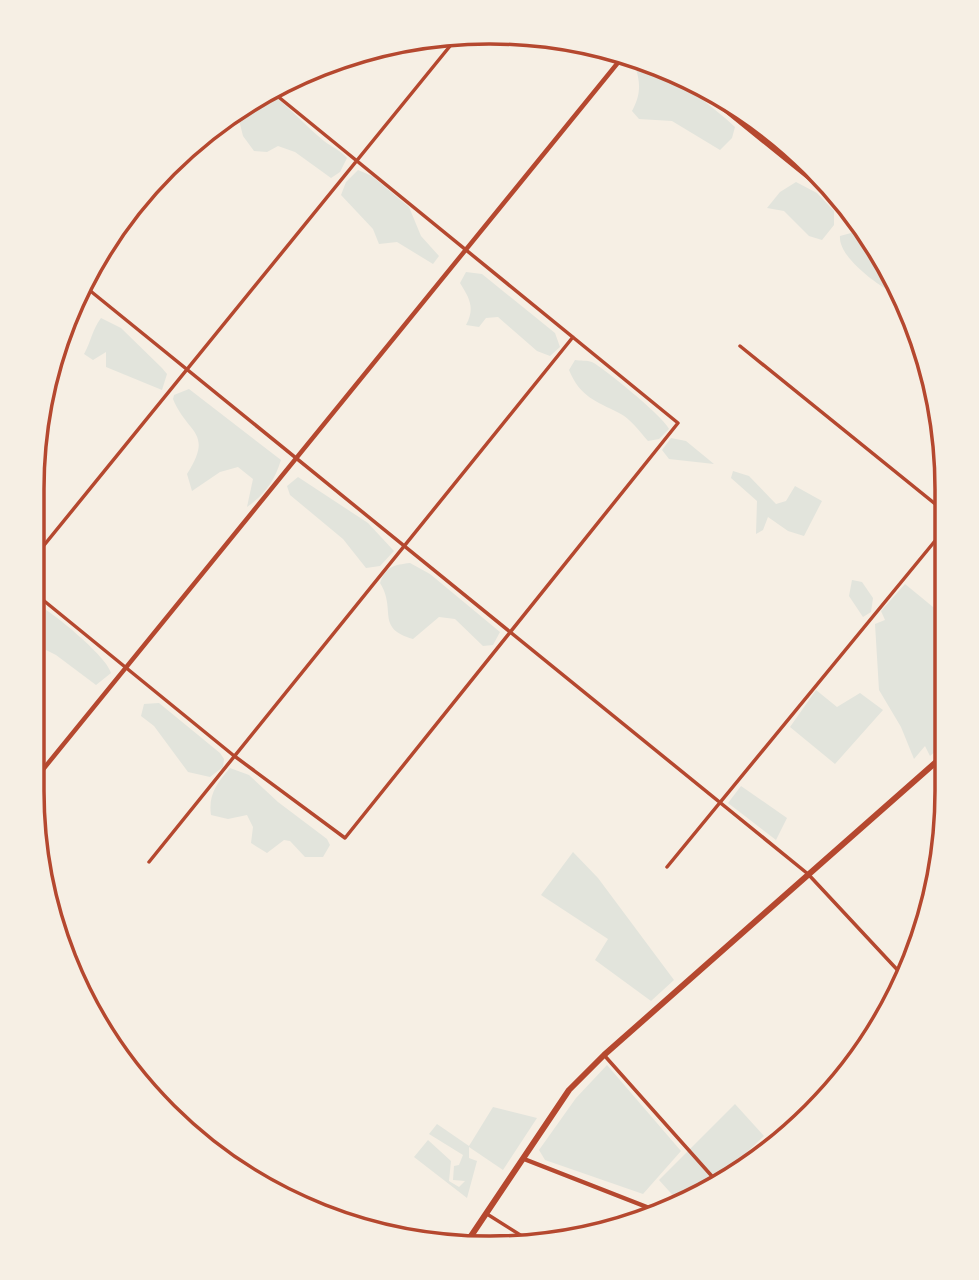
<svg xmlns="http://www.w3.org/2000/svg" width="979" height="1280" font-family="'Alegreya Sans',sans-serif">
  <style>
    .green { fill: #e2e4dc }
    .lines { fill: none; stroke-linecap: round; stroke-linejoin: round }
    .minor { stroke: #b5482f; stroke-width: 3.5 }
    .tertiary { stroke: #b5482f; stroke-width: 4.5 }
    .primary { stroke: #b5482f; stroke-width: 6 }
    .rim { fill: none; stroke: #b5482f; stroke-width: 3.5 }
  </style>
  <rect width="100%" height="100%" fill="#f6efe4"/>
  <!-- green -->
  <path class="green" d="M 641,63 L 660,65 L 725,118 L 735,127 L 732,138 L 720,150 L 672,121 L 639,119 L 632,111 C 640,96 641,85 636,69 Z
    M 268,91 C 289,106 304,125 324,141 C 332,147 340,150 347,158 L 340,172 L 331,178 L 295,152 L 278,146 L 267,152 L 254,151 L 243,136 L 236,108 Z
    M 358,170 L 372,176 L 409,207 L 421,236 L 439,256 L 433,264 L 397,242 L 379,244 L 373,229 L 341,195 L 346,182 Z
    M 796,182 L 817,193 L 834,211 L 834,225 L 822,240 L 809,236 L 784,211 L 767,208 L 780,192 Z
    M 862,230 L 874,242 L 877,256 L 901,297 C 882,289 838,258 840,236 Z
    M 466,272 L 482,274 L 555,333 L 560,347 L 550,356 L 537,351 L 498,317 L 486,318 L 479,327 L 466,325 C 475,308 470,299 460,283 Z
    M 101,318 L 121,328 L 162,368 L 167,374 L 162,390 L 106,367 L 106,352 L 93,360 L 84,354 C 91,342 92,330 101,318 Z
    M 575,360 C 580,361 587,360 592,362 C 604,368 665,418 669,429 L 659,439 L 648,441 C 640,432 630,418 619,413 C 596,401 580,397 569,370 Z
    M 189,389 L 281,460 C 274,482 265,494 247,507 L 253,479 L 238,467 L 220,472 L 192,491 L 187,474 C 214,431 188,435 173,399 L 174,395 Z
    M 671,438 L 686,441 L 714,464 L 669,459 L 662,450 Z
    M 733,471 L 749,476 L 776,504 L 786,501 L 795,486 L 822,501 L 804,536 L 788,531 L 768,517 L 763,530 L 756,534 L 757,501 L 731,478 Z
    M 298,477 L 368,523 L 394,551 L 380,566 L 366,568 L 343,539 L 290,495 L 287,486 Z
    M 410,563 L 430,574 L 500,632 L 493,645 L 483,646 L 455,619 L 439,617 L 413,639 C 375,628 397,610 380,583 C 386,566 394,565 410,563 Z
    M 852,580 L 862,582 L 873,598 L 871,612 L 863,617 L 849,596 Z
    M 905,584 L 944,616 L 944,744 L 930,756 L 925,746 L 914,759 L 901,727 L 879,690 L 875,624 L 885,620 L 881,611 Z
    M 32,601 C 49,609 107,656 111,673 L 96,685 L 56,655 L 32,643 Z
    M 816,690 L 837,707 L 860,693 L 883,710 L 835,764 L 790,727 Z
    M 159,703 L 220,753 L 224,759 L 223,767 L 210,777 L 188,772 L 154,726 L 141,716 L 144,704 Z
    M 230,768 L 249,775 L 278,802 L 327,839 L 330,845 L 323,857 L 305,857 L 290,841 L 284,840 L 267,853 L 251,843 L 253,827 L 247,815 L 228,819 L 211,815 C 208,795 217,783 230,768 Z
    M 741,786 L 787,818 L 776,840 L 728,803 Z
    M 573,852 L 598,878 L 674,980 L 651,1001 L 595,960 L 608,939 L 541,895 Z
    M 607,1065 L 681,1151 L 643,1194 L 545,1160 L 539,1150 L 576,1098 Z
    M 735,1104 L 764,1136 L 718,1179 L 720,1182 L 678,1201 L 659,1180 Z
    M 493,1107 L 537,1118 L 503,1170 L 469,1147 L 469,1158 L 477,1161 L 467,1198 L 414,1157 L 428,1140 L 451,1161 L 449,1181 L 459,1187 L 465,1181 L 453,1180 L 454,1166 L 459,1165 L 463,1155 L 429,1134 L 437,1124 L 469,1146 Z"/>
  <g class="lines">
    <!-- minor -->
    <path class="minor" d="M 681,75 L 854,215
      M 104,255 L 183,157
      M 88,289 L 808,874 L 904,977
      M 740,346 L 944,511
      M 32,560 L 459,35
      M 32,591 L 233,755 L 345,838 L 678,423 L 270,90
      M 149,862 L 573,337
      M 667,867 L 944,530
      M 604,1055 L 718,1183
      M 487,1214 L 533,1243"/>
    <!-- tertiary -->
    <path class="tertiary" d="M 32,783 L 625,54
      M 524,1159 L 657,1211"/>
    <!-- primary -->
    <path class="primary" d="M 465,1245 L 569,1090 L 604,1055 L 944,755"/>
  </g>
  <!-- crop -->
  <path d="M0 0H979V1280H0ZM489 44H490A445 445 0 0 1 935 489V791A445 445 0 0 1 490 1236H489A445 445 0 0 1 44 791V489A445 445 0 0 1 489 44Z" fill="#f6efe4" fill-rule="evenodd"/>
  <path class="rim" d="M489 44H490A445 445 0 0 1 935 489V791A445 445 0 0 1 490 1236H489A445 445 0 0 1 44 791V489A445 445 0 0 1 489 44Z"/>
</svg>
